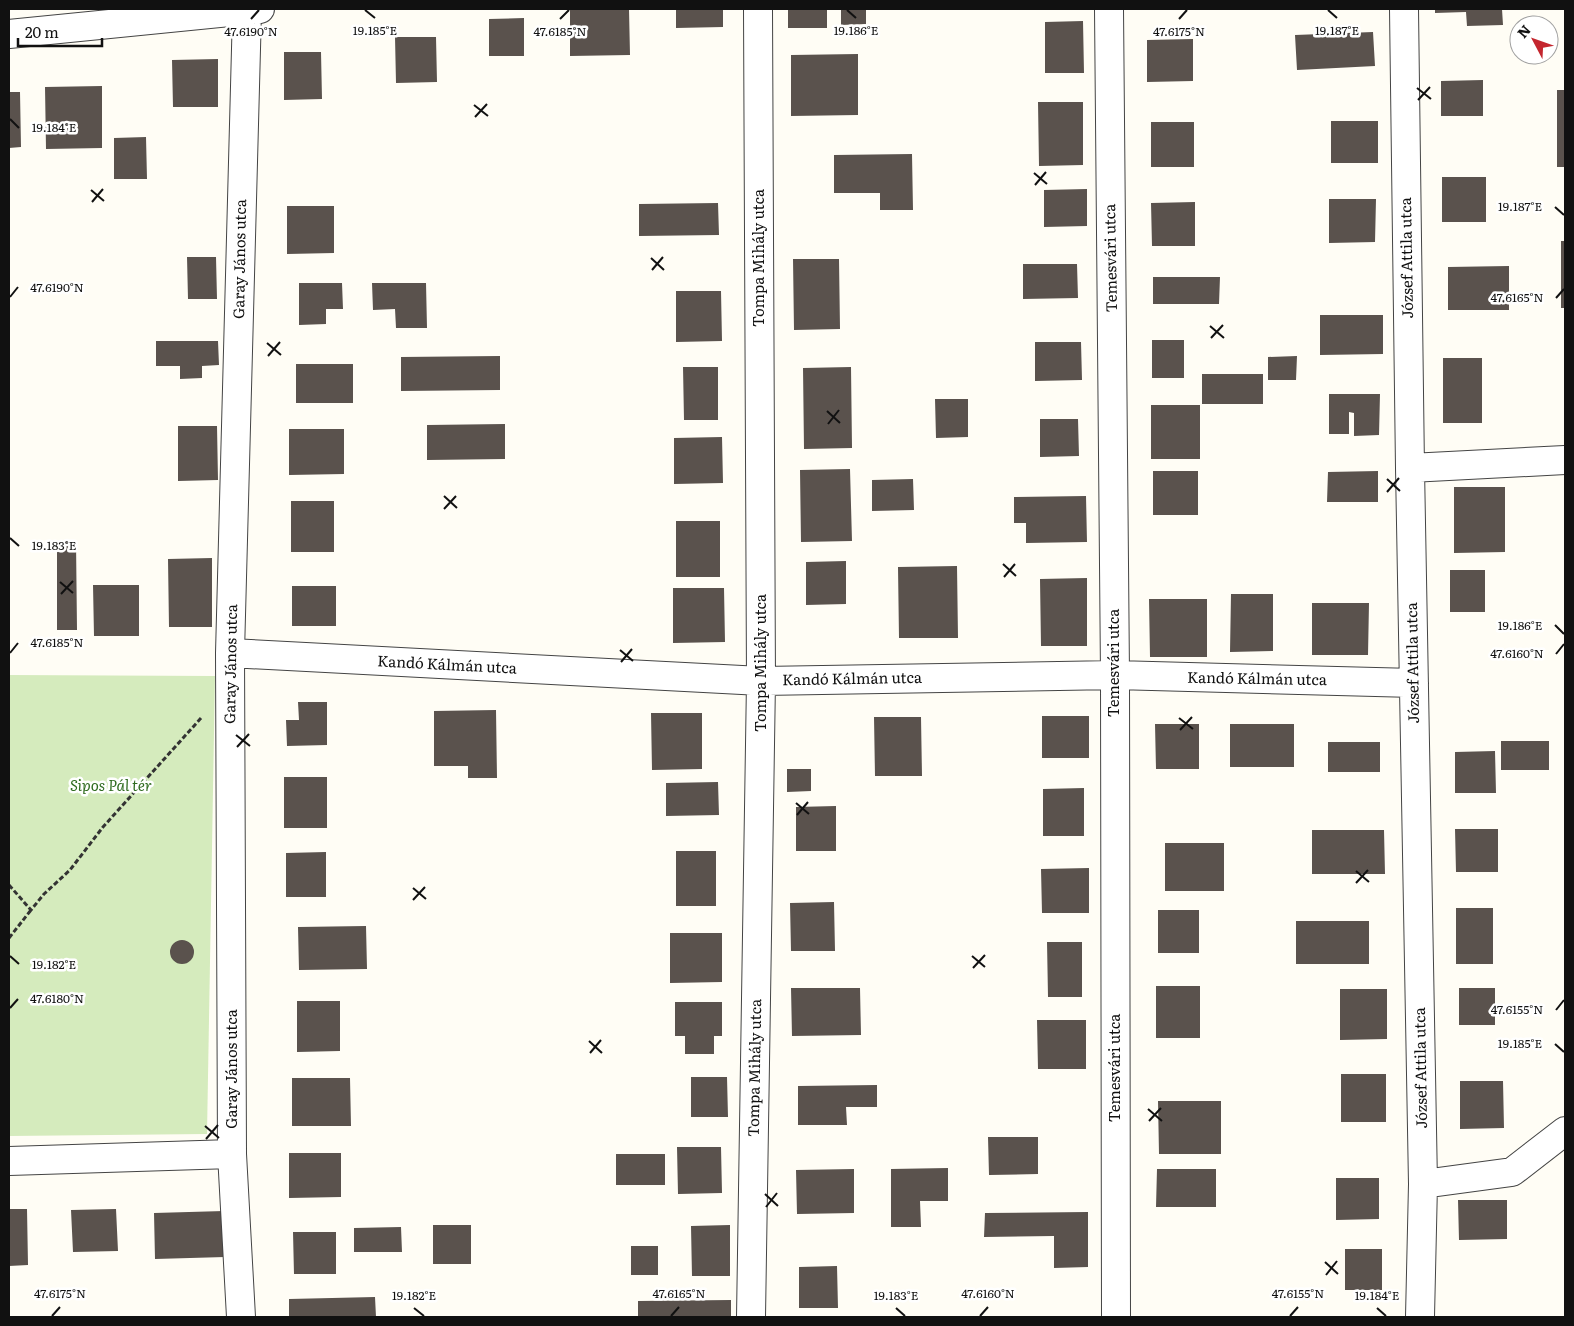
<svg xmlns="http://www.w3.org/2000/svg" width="1574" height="1326" font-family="Literata,serif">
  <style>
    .green { fill: #d5ebbd }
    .building { fill: #5a524d }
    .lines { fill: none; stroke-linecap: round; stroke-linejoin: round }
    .minor-casing { stroke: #444; stroke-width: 30 }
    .path { stroke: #333; stroke-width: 3; stroke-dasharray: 5 2.5; stroke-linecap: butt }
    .minor { stroke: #fff; stroke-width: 28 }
    .ticks { fill: none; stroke: #111; stroke-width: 2 }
    .labels { text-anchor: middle; stroke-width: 5; stroke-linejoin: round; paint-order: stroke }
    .street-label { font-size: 15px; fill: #111; stroke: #fff }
    .park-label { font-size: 15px; font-style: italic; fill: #2f6b1f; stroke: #fff }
    .ticks-label { font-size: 12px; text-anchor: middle; fill: #111; stroke: #fff; stroke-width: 5; stroke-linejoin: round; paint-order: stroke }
  </style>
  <rect width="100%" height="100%" fill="#fffdf5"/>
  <!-- green -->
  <path class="green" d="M 9,675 L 215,676 L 207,1134 L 9,1136 Z"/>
  <!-- building -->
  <path class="building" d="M 570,9 L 629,9 L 630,55 L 570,56 Z
    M 676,9 L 723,9 L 723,27 L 676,28 Z
    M 788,9 L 827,9 L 827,28 L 788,28 Z
    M 841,9 L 866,9 L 866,24 L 841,25 Z
    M 1435,9 L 1502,9 L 1503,25 L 1467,26 L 1466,12 L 1435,13 Z
    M 524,18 L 524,56 L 489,56 L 489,19 Z
    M 1083,21 L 1084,73 L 1045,73 L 1045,22 Z
    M 1373,32 L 1375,66 L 1297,70 L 1295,35 Z
    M 395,37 L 436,37 L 437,82 L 396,83 Z
    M 1193,39 L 1193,81 L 1147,82 L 1147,40 Z
    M 284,52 L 321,52 L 322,99 L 284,100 Z
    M 858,54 L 858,115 L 791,116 L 791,55 Z
    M 218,59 L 218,107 L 173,107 L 172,60 Z
    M 1483,80 L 1483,116 L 1441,116 L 1441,81 Z
    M 102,86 L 102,148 L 46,149 L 45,87 Z
    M 1557,90 L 1565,90 L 1565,167 L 1557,167 Z
    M 9,92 L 20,92 L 21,147 L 9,148 Z
    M 1038,102 L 1083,102 L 1083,165 L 1039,166 Z
    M 1331,121 L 1378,121 L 1378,163 L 1331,163 Z
    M 1151,122 L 1194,122 L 1194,167 L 1151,167 Z
    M 146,137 L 147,179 L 114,179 L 114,138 Z
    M 912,154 L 913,210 L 880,210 L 880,193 L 834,193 L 834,155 Z
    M 1442,177 L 1486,177 L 1486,222 L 1442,222 Z
    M 1087,189 L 1087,226 L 1044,227 L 1044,190 Z
    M 1329,199 L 1376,199 L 1375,242 L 1329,243 Z
    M 1195,202 L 1195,246 L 1152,246 L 1151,203 Z
    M 718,203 L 719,235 L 639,236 L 639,204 Z
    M 287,206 L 334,206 L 334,253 L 287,254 Z
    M 1561,241 L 1565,241 L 1565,308 L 1561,308 Z
    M 187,257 L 216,257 L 217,299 L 188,299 Z
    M 793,259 L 839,259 L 840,329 L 794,330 Z
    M 1023,264 L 1077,264 L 1078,298 L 1023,299 Z
    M 1509,266 L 1509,310 L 1448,310 L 1448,267 Z
    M 1153,277 L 1220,277 L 1219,304 L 1153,304 Z
    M 299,283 L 342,283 L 343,309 L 326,309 L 326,324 L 299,325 Z
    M 372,283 L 426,283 L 427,328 L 396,328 L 395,309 L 373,310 Z
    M 676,291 L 721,291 L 722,341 L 676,342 Z
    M 1320,315 L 1383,315 L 1383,354 L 1320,355 Z
    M 1152,340 L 1184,340 L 1184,378 L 1152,378 Z
    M 156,341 L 218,341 L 219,365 L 202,366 L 202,378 L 180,379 L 180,366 L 156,366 Z
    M 1035,342 L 1081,342 L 1082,380 L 1035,381 Z
    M 500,356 L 500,390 L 401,391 L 401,357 Z
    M 1297,356 L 1296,380 L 1268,380 L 1268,357 Z
    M 1443,358 L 1482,358 L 1482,423 L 1443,423 Z
    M 296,364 L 353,364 L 353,403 L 296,403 Z
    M 683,367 L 718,367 L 718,420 L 684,420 Z
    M 851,367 L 852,448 L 804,449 L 803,368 Z
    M 1202,374 L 1263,374 L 1263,404 L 1202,404 Z
    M 1329,394 L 1380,394 L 1379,435 L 1354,436 L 1354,413 L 1349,412 L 1349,434 L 1329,434 Z
    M 935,399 L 968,399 L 968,437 L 936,438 Z
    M 1151,405 L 1200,405 L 1200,459 L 1151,459 Z
    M 1040,419 L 1078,419 L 1079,456 L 1040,457 Z
    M 505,424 L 505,459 L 427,460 L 427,425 Z
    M 178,426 L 217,426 L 218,480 L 178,481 Z
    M 289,429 L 344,429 L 344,474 L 289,475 Z
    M 722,437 L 723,483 L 674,484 L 674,438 Z
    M 850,469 L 852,541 L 801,542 L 800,470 Z
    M 1153,471 L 1198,471 L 1198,515 L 1153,515 Z
    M 1378,471 L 1378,502 L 1327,502 L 1328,472 Z
    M 913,479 L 914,510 L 872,511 L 872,480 Z
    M 1454,487 L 1505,487 L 1505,552 L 1454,553 Z
    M 1086,496 L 1087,542 L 1026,543 L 1026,523 L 1014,523 L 1014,497 Z
    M 291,501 L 334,501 L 334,552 L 291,552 Z
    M 676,521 L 720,521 L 720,577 L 676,577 Z
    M 57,541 L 76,541 L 77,630 L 57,630 Z
    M 212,558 L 212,627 L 169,627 L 168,559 Z
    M 846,561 L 846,604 L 806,605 L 806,562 Z
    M 957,566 L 958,638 L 899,638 L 898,567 Z
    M 1450,570 L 1485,570 L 1485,612 L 1450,612 Z
    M 1087,578 L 1087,646 L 1041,646 L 1040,579 Z
    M 93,585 L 139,585 L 139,636 L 94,636 Z
    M 292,586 L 336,586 L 336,626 L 292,626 Z
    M 673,588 L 724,588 L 725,642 L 673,643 Z
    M 1231,594 L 1273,594 L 1273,651 L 1230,652 Z
    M 1149,599 L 1207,599 L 1207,657 L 1150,657 Z
    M 1312,603 L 1369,603 L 1368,655 L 1312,655 Z
    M 298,702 L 327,702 L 327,745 L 287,746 L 286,720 L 299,720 Z
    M 496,710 L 497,778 L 468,778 L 468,766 L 434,766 L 434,711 Z
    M 651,713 L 702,713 L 702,769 L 652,770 Z
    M 1042,716 L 1089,716 L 1089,758 L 1042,758 Z
    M 874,717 L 921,717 L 922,776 L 875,776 Z
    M 1155,724 L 1199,724 L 1199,769 L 1156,769 Z
    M 1230,724 L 1294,724 L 1294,767 L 1230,767 Z
    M 1501,741 L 1549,741 L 1549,770 L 1501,770 Z
    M 1328,742 L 1380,742 L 1380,772 L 1328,772 Z
    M 1495,751 L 1496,793 L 1455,793 L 1455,752 Z
    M 787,769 L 811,769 L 811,791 L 787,792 Z
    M 284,777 L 327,777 L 327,828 L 284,828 Z
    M 718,782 L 719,815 L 666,816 L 666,783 Z
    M 1084,788 L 1084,836 L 1043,836 L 1043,789 Z
    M 836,806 L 836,851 L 796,851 L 796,807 Z
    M 1455,829 L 1498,829 L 1498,872 L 1456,872 Z
    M 1312,830 L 1384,830 L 1385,874 L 1312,874 Z
    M 1165,843 L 1224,843 L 1224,891 L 1165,891 Z
    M 676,851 L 716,851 L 716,906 L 676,906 Z
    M 326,852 L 326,897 L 286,897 L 286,853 Z
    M 1089,868 L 1089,913 L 1042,913 L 1041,869 Z
    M 834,902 L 835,951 L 791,951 L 790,903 Z
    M 1456,908 L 1493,908 L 1493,964 L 1456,964 Z
    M 1158,910 L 1199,910 L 1199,953 L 1158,953 Z
    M 1296,921 L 1369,921 L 1369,964 L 1296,964 Z
    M 366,926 L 367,969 L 299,970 L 298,927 Z
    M 670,933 L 722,933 L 722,982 L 670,983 Z
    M170 952a12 12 0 1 1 24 0a12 12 0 1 1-24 0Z
    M 1047,942 L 1082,942 L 1082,997 L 1048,997 Z
    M 1156,986 L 1200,986 L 1200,1038 L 1156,1038 Z
    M 791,988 L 860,988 L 861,1035 L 792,1036 Z
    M 1459,988 L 1495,988 L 1495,1025 L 1459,1025 Z
    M 1340,989 L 1387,989 L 1387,1039 L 1340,1040 Z
    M 297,1001 L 340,1001 L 340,1051 L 297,1052 Z
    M 675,1002 L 722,1002 L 722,1036 L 714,1036 L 714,1054 L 685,1054 L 685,1036 L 675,1036 Z
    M 1037,1020 L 1086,1020 L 1086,1069 L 1038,1069 Z
    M 1341,1074 L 1386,1074 L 1386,1122 L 1341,1122 Z
    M 691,1077 L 727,1077 L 728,1117 L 691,1117 Z
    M 292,1078 L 350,1078 L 351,1126 L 292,1126 Z
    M 1460,1081 L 1503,1081 L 1504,1128 L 1460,1129 Z
    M 877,1085 L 877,1107 L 846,1107 L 847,1125 L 798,1125 L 798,1086 Z
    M 1158,1101 L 1221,1101 L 1221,1154 L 1159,1154 Z
    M 988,1137 L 1038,1137 L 1038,1174 L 989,1175 Z
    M 677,1147 L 721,1147 L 722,1193 L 678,1194 Z
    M 289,1153 L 341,1153 L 341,1197 L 289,1198 Z
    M 616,1154 L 665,1154 L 665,1185 L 616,1185 Z
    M 948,1168 L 948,1201 L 920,1201 L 921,1227 L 891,1227 L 891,1169 Z
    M 854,1169 L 854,1213 L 797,1214 L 796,1170 Z
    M 1157,1169 L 1216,1169 L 1216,1207 L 1156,1207 Z
    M 1336,1178 L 1379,1178 L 1379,1219 L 1336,1220 Z
    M 1458,1200 L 1507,1200 L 1507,1239 L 1459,1240 Z
    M 9,1209 L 27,1209 L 28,1265 L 9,1266 Z
    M 116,1209 L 118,1251 L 73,1252 L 71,1210 Z
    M 224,1211 L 225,1257 L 155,1259 L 154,1213 Z
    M 1088,1212 L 1088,1267 L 1054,1268 L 1054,1236 L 984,1237 L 985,1213 Z
    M 433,1225 L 471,1225 L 471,1264 L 433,1264 Z
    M 730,1225 L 730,1276 L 692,1276 L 691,1226 Z
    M 401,1227 L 402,1252 L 354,1252 L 354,1228 Z
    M 293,1232 L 336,1232 L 336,1274 L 294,1274 Z
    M 631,1246 L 658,1246 L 658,1275 L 631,1275 Z
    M 1345,1249 L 1382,1249 L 1382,1290 L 1345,1290 Z
    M 837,1266 L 838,1308 L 799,1308 L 799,1267 Z
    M 375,1297 L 376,1317 L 289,1317 L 289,1299 Z
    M 731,1300 L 731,1317 L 638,1317 L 638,1301 Z"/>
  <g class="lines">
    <defs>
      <path id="minor" d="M 1109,9 L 1115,675 L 1116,1317
        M 1404,9 L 1410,468 L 1423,1184 L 1420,1317
        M 9,34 L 260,9
        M 1410,468 L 1565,460
        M 230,653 L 761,681 L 1115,675 L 1414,683
        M 9,1161 L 232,1154
        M 1423,1184 L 1512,1172 L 1565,1131
        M 241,1317 L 232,1154 L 230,653 L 247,11
        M 751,1317 L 761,681 L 758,9"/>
    </defs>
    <!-- minor casing -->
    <use href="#minor" class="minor-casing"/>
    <!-- path -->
    <path class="path" d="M 9,885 L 31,910 L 44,894 L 70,870 L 103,827 L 202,717
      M 9,938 L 31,910"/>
    <!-- minor -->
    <use href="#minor" class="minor"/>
  </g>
  <!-- ticks -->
  <path class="ticks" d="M 365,10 L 375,18M 847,10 L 856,18M 1328,10 L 1337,18M 251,19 L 259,10M 560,19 L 569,10M 1179,19 L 1187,10M 1417,88 L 1431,99M 1418,100 L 1430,87M 474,105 L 488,116M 475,117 L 487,104M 10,119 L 19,128M 1034,173 L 1047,184M 1035,185 L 1046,172M 91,190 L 104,201M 92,202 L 103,189M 1555,207 L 1564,215M 651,258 L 664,270M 652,270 L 663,257M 10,297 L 18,287M 1556,298 L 1564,289M 1210,326 L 1224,338M 1211,338 L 1223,325M 267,343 L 281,355M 268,356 L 280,342M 827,411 L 840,423M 828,424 L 839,410M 1387,479 L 1400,491M 1387,492 L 1399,478M 444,496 L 457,508M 444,509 L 456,496M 10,538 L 19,546M 1003,564 L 1016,576M 1004,577 L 1015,564M 60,582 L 73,593M 61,594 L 73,581M 1555,625 L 1564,634M 620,650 L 633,661M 10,653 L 18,643M 1556,654 L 1564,644M 621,662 L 632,649M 1179,718 L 1193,729M 1180,730 L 1192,717M 236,735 L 250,746M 237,747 L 249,734M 796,803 L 809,814M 797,815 L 808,802M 1356,871 L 1369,882M 1356,883 L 1368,870M 413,888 L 426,899M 413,900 L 425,887M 10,956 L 19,964M 972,956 L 985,967M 973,968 L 985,955M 10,1008 L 18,999M 1556,1010 L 1564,1000M 589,1041 L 602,1053M 1555,1044 L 1564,1052M 590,1053 L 601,1040M 1148,1109 L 1162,1121M 1149,1121 L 1161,1108M 205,1126 L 219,1138M 206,1139 L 218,1125M 765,1194 L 778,1206M 766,1207 L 777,1193M 1325,1262 L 1338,1274M 1326,1275 L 1337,1261M 414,1308 L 424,1316M 896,1308 L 905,1316M 1377,1308 L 1386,1316M 52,1316 L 60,1307M 671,1316 L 679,1307M 980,1316 L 988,1307M 1290,1316 L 1298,1307"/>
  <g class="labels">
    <!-- street labels -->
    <g class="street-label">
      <text transform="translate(759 258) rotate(-90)" y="5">Tompa Mihály utca</text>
      <text transform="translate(1111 258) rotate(-91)" y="5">Temesvári utca</text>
      <text transform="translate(1407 258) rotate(-91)" y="5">József Attila utca</text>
      <text transform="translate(240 259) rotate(-89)" y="5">Garay János utca</text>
      <text transform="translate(761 663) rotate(-90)" y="5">Tompa Mihály utca</text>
      <text transform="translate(1114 663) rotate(-90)" y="5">Temesvári utca</text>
      <text transform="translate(1413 663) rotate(-91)" y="5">József Attila utca</text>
      <text transform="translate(231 664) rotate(-89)" y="5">Garay János utca</text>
      <text transform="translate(447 665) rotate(3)" y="5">Kandó Kálmán utca</text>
      <text transform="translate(852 679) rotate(-1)" y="5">Kandó Kálmán utca</text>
      <text transform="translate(1257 679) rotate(1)" y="5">Kandó Kálmán utca</text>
      <text transform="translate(755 1068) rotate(-89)" y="5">Tompa Mihály utca</text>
      <text transform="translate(1115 1068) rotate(-90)" y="5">Temesvári utca</text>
      <text transform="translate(1421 1068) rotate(-91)" y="5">József Attila utca</text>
      <text transform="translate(232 1069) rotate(-90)" y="5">Garay János utca</text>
    </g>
    <!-- park labels -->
    <g class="park-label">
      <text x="111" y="791">Sipos Pál tér</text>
    </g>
  </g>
  <g class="ticks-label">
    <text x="375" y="35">19.185°E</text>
    <text x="856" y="35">19.186°E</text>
    <text x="1337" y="35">19.187°E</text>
    <text x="251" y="36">47.6190°N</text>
    <text x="560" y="36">47.6185°N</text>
    <text x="1179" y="36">47.6175°N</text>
    <text x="54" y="132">19.184°E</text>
    <text x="1520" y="211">19.187°E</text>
    <text x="57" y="292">47.6190°N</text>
    <text x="1517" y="302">47.6165°N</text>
    <text x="54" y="550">19.183°E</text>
    <text x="1520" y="630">19.186°E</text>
    <text x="57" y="647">47.6185°N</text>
    <text x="1517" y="658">47.6160°N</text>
    <text x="54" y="969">19.182°E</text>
    <text x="57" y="1003">47.6180°N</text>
    <text x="1517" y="1014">47.6155°N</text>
    <text x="1520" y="1048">19.185°E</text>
    <text x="60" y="1298">47.6175°N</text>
    <text x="679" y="1298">47.6165°N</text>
    <text x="988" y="1298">47.6160°N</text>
    <text x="1298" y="1298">47.6155°N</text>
    <text x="414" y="1300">19.182°E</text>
    <text x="896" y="1300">19.183°E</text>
    <text x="1377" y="1300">19.184°E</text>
  </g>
  <!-- border -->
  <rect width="1574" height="1326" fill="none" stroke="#111111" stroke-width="20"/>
  <!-- north arrow -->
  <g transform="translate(1534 40) rotate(311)"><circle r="24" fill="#ffffff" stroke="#a0a0a0"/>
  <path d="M0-4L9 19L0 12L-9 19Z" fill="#c4262e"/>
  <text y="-8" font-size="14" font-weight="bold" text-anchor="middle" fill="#111111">N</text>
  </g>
  <!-- scale -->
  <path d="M18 38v8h84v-8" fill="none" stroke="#111111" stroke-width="2.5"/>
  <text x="25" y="38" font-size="15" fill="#111111" stroke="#ffffff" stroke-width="4" paint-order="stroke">20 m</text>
</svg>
